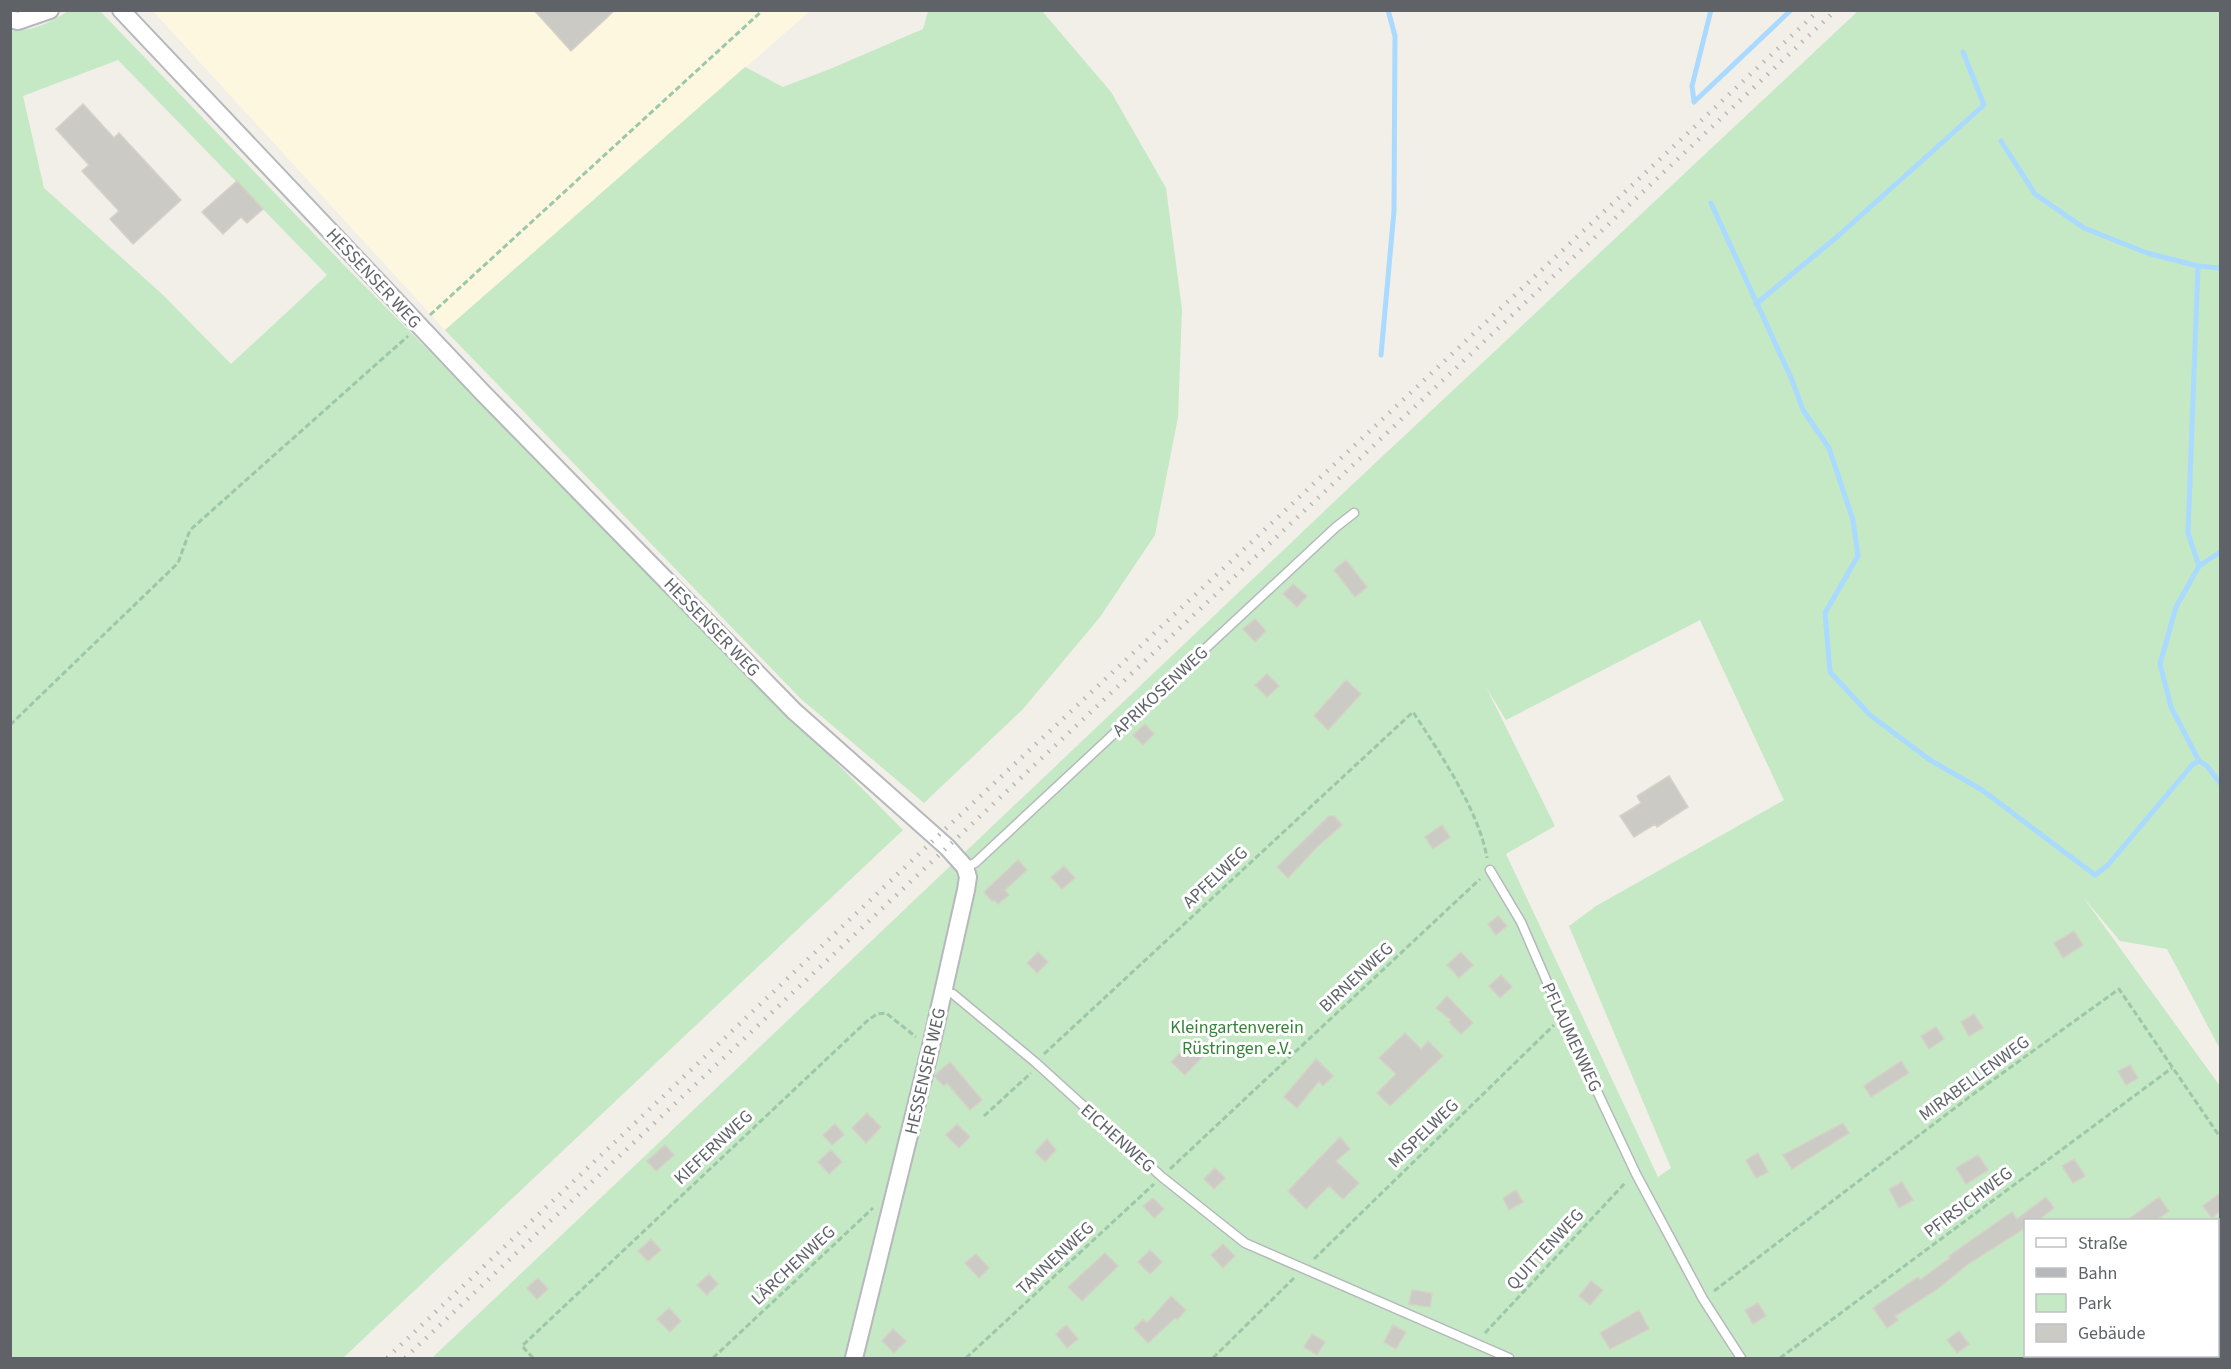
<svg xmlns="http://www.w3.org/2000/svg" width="2231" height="1369" font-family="'Source Sans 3',sans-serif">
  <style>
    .commercial { fill: #fef7e0 }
    .green { fill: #c5e8c5; fill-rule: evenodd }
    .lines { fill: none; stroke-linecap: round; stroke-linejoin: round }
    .stream { stroke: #aadaff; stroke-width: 5 }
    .building { fill: #cccac5; stroke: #d6d1c6; stroke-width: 1.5 }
    .lane-casing { stroke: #b5b8bc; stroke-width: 11 }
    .street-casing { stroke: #b5b8bc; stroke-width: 20 }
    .path { stroke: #9cc7a9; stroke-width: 3; stroke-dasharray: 6 3; stroke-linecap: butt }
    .lane { stroke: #fff; stroke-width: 8 }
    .street { stroke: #fff; stroke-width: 16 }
    .rail { stroke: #b6b7b8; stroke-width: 4.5; stroke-dasharray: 1.5 8; stroke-linecap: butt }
    .labels { text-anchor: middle; stroke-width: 6; stroke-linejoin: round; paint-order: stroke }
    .street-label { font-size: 18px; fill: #5f6368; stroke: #fff }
    .park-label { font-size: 18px; fill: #348238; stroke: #fff }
  </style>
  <rect width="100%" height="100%" fill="#f1efe8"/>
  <!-- commercial -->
  <path class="commercial" d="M 153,11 L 810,11 L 445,330 Z"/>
  <!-- green -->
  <path class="green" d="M 68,11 L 100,11 L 341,262 L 903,830 L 343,1358 L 11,1358 L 11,29 C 31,33 51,22 68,11 ZM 118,60 L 327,275 L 231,364 L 162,294 L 44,188 L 23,96 Z
    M 928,11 L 1042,11 L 1111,92 L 1166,188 L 1182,309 L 1178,417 L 1155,535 L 1100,617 L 1023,709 L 924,803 L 801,699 L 445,330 L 745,67 L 783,87 L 830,69 L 923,29 Z
    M 1858,11 L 2220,11 L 2220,1049 L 2167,949 L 2120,941 L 2083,897 L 2220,1086 L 2220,1358 L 432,1358 L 1355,482 ZM 1700,620 L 1784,800 L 1596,906 L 1569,926 L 1671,1168 L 1658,1177 L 1506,854 L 1555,826 L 1486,687 L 1506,720 ZM 2026,1220 L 2218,1220 L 2218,1356 L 2026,1356 Z"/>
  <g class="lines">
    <!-- stream -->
    <path class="stream" d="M 1694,102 L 1791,10
      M 1694,102 L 1692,86 L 1711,10
      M 2001,141 L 2035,194 L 2084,228 L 2147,253 L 2198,266 L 2188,533 L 2199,566
      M 1711,203 L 1792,380 L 1803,410 L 1829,448 L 1853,520 L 1858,556 L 1825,613 L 1830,672 L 1870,715 L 1930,760 L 1982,790 L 2095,875 L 2107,866 L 2193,764 L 2199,761 L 2207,766 L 2220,783
      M 2198,266 L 2220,268
      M 1756,304 L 1838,236 L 1984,105 L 1963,52
      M 1381,355 L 1394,211 L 1395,36 L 1388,10
      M 2199,761 L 2171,707 L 2160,664 L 2176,607 L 2199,566 L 2220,552"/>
  </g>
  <!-- building -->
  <path class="building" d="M 534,10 L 615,10 L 571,51 Z
    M 83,104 L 114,138 L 119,133 L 181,200 L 133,244 L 110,219 L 119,211 L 82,171 L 89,165 L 56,129 Z
    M 237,181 L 263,209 L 247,223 L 241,217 L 223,234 L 202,212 Z
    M 1346,560 L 1367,587 L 1355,597 L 1334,570 Z
    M 1293,584 L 1307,596 L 1297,607 L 1283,594 Z
    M 1255,619 L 1266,631 L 1255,642 L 1243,629 Z
    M 1267,674 L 1279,686 L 1267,697 L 1255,685 Z
    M 1346,680 L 1361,694 L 1328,730 L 1314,716 Z
    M 1145,724 L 1154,734 L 1143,745 L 1133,735 Z
    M 1669,776 L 1688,807 L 1657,827 L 1655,824 L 1634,837 L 1620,816 L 1641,803 L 1637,796 Z
    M 1329,816 L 1334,816 L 1342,825 L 1318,846 L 1288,878 L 1277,867 Z
    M 1442,825 L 1450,837 L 1433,849 L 1425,837 Z
    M 1018,860 L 1027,870 L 1005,890 L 1009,895 L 998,904 L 994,900 L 992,901 L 984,892 Z
    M 1064,866 L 1075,878 L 1062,889 L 1051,877 Z
    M 1498,916 L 1507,926 L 1496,935 L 1488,924 Z
    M 2074,931 L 2083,945 L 2063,958 L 2054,943 Z
    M 1038,952 L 1048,962 L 1037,973 L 1027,963 Z
    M 1461,952 L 1473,965 L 1459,978 L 1447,965 Z
    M 1501,975 L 1512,987 L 1500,998 L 1489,986 Z
    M 1447,996 L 1473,1023 L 1461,1034 L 1449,1022 L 1451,1020 L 1436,1008 Z
    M 1974,1014 L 1983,1028 L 1969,1036 L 1961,1022 Z
    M 1936,1027 L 1944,1039 L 1929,1049 L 1921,1036 Z
    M 1405,1033 L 1421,1049 L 1428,1041 L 1443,1056 L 1390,1106 L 1377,1093 L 1396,1074 L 1379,1058 Z
    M 1195,1038 L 1208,1051 L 1185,1075 L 1171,1062 Z
    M 1316,1059 L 1333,1076 L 1323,1086 L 1319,1081 L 1297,1108 L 1284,1097 Z
    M 1901,1061 L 1909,1073 L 1871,1097 L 1864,1086 Z
    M 950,1062 L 982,1100 L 970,1110 L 947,1083 L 944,1086 L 934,1076 Z
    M 2130,1065 L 2138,1078 L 2126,1085 L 2118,1071 Z
    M 867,1113 L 881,1127 L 866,1143 L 852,1128 Z
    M 1843,1123 L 1849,1133 L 1792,1169 L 1783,1155 Z
    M 835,1124 L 844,1135 L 832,1145 L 823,1135 Z
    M 957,1124 L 970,1137 L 959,1148 L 946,1135 Z
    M 1340,1137 L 1350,1149 L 1336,1161 L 1359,1183 L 1343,1199 L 1329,1186 L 1306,1209 L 1288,1191 Z
    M 1047,1139 L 1056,1150 L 1045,1162 L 1035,1152 Z
    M 665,1145 L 674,1155 L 656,1171 L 647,1161 Z
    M 831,1150 L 842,1162 L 829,1174 L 818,1162 Z
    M 1758,1153 L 1768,1172 L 1756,1178 L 1746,1160 Z
    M 1978,1155 L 1988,1170 L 1966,1184 L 1956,1168 Z
    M 2074,1159 L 2085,1176 L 2073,1183 L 2062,1166 Z
    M 1215,1168 L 1225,1178 L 1214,1189 L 1204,1179 Z
    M 1902,1182 L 1913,1200 L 1899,1208 L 1889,1189 Z
    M 1516,1190 L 1523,1202 L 1509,1210 L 1503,1198 Z
    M 2220,1193 L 2220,1211 L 2212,1218 L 2203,1206 Z
    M 2046,1197 L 2054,1208 L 2037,1221 L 2025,1221 L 2025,1228 L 1968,1264 L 1936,1290 L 1895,1316 L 1898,1320 L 1887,1328 L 1873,1308 L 1918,1277 L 1920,1280 L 1950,1258 L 1949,1256 L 2012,1212 L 2017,1219 Z
    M 2159,1197 L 2169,1211 L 2155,1221 L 2126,1221 Z
    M 1153,1198 L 1164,1209 L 1154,1218 L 1143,1206 Z
    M 651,1239 L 661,1250 L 648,1261 L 638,1251 Z
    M 1223,1244 L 1235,1256 L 1223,1268 L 1211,1255 Z
    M 1150,1250 L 1162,1262 L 1150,1274 L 1138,1262 Z
    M 1105,1253 L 1118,1266 L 1082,1301 L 1068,1287 Z
    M 976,1254 L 989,1268 L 979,1278 L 965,1263 Z
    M 709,1274 L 718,1284 L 707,1295 L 697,1285 Z
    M 538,1278 L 548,1289 L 537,1299 L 527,1288 Z
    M 1591,1281 L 1603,1290 L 1590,1305 L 1579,1296 Z
    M 1412,1290 L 1432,1293 L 1430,1307 L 1409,1304 Z
    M 1171,1296 L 1186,1310 L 1177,1320 L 1175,1318 L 1148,1343 L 1134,1328 L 1143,1319 L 1147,1323 Z
    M 1758,1303 L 1766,1316 L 1753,1324 L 1745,1310 Z
    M 669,1308 L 681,1321 L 670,1332 L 657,1319 Z
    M 1639,1310 L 1649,1329 L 1610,1349 L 1600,1333 Z
    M 1066,1325 L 1078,1339 L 1067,1348 L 1056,1334 Z
    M 1393,1325 L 1406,1332 L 1396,1349 L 1384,1342 Z
    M 893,1329 L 906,1341 L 894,1353 L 882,1341 Z
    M 1959,1331 L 1969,1344 L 1957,1353 L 1947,1340 Z
    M 1312,1334 L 1325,1342 L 1317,1355 L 1304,1347 Z"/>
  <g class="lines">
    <defs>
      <path id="lane" d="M 965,867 L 975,863 L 1336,527 L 1354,513
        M 1490,870 L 1521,922 L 1564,1021 L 1636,1174 L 1703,1299 L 1741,1358
        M 943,991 L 953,994 L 1035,1062 L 1162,1177 L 1245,1243 L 1509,1358"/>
      <path id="street" d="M 121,10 L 483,393 L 794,711 L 947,847 L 965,867 L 968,877 L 966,890 L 931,1046 L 854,1358
        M 10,19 L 18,21 L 50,10"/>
    </defs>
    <!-- lane casing -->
    <use href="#lane" class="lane-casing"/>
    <!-- street casing -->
    <use href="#street" class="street-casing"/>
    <!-- path -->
    <path class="path" d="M 430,315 L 763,10
      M 10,725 L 178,563 L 190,530 L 408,336
      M 1044,1054 L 1413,712 C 1440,753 1479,811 1487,858
      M 984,1116 L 1031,1073
      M 1170,1169 L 1480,879
      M 2218,1246 L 2220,1244
      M 1314,1259 L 1554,1025
      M 1714,1291 L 1972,1095 L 2119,989 L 2220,1137
      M 1485,1333 L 1626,1182
      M 533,1358 L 522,1346 L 867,1021 L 877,1014 L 886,1013 L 916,1037
      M 713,1358 L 873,1208
      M 966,1358 L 1154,1184
      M 1213,1358 L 1294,1278
      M 1780,1358 L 2172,1068
      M 2070,1358 L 2074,1356"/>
    <!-- lane -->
    <use href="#lane" class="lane"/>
    <!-- street -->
    <use href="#street" class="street"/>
    <!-- rail -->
    <path class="rail" d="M 387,1358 L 940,834 L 1819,10
      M 405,1358 L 1836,10"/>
  </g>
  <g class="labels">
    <!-- street labels -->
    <g class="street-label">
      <text transform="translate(374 278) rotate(47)" y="6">HESSENSER WEG</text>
      <text transform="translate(712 627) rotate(46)" y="6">HESSENSER WEG</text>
      <text transform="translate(1160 691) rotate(-43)" y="6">APRIKOSENWEG</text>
      <text transform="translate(1215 877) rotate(-43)" y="6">APFELWEG</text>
      <text transform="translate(1356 977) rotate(-43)" y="6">BIRNENWEG</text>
      <text transform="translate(1572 1037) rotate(65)" y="6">PFLAUMENWEG</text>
      <text transform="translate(925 1071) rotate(-77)" y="6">HESSENSER WEG</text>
      <text transform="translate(1974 1078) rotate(-36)" y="6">MIRABELLENWEG</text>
      <text transform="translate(1423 1133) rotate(-44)" y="6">MISPELWEG</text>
      <text transform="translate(1118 1138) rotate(42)" y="6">EICHENWEG</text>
      <text transform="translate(713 1147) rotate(-43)" y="6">KIEFERNWEG</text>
      <text transform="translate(1968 1202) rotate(-37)" y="6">PFIRSICHWEG</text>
      <text transform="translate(1545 1249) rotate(-47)" y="6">QUITTENWEG</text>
      <text transform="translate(1055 1258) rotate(-43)" y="6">TANNENWEG</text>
      <text transform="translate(793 1265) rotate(-43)" y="6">LÄRCHENWEG</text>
    </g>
    <!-- park labels -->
    <g class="park-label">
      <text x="1237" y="1033">Kleingartenverein<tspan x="1237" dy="21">Rüstringen e.V.</tspan></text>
    </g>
  </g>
  <!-- border -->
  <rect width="2231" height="1369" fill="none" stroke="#5f6368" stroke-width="24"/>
  <!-- legend -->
  <rect x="2024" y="1219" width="195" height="138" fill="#ffffff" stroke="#bfc1c3" stroke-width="1.5"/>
  <rect x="2036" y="1238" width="30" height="9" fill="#ffffff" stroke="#bfc1c3" stroke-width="1.5"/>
  <text x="2078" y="1249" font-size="18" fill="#5f6368">Straße</text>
  <rect x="2036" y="1268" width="30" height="9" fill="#b6b7b8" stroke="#bfc1c3" stroke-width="1.5"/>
  <text x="2078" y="1279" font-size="18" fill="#5f6368">Bahn</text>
  <rect x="2036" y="1294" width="30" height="18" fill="#c5e8c5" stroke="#bfc1c3" stroke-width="1.5"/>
  <text x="2078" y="1309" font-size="18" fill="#5f6368">Park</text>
  <rect x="2036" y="1324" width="30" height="18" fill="#cccac5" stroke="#bfc1c3" stroke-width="1.5"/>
  <text x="2078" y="1339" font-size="18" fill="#5f6368">Gebäude</text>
</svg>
